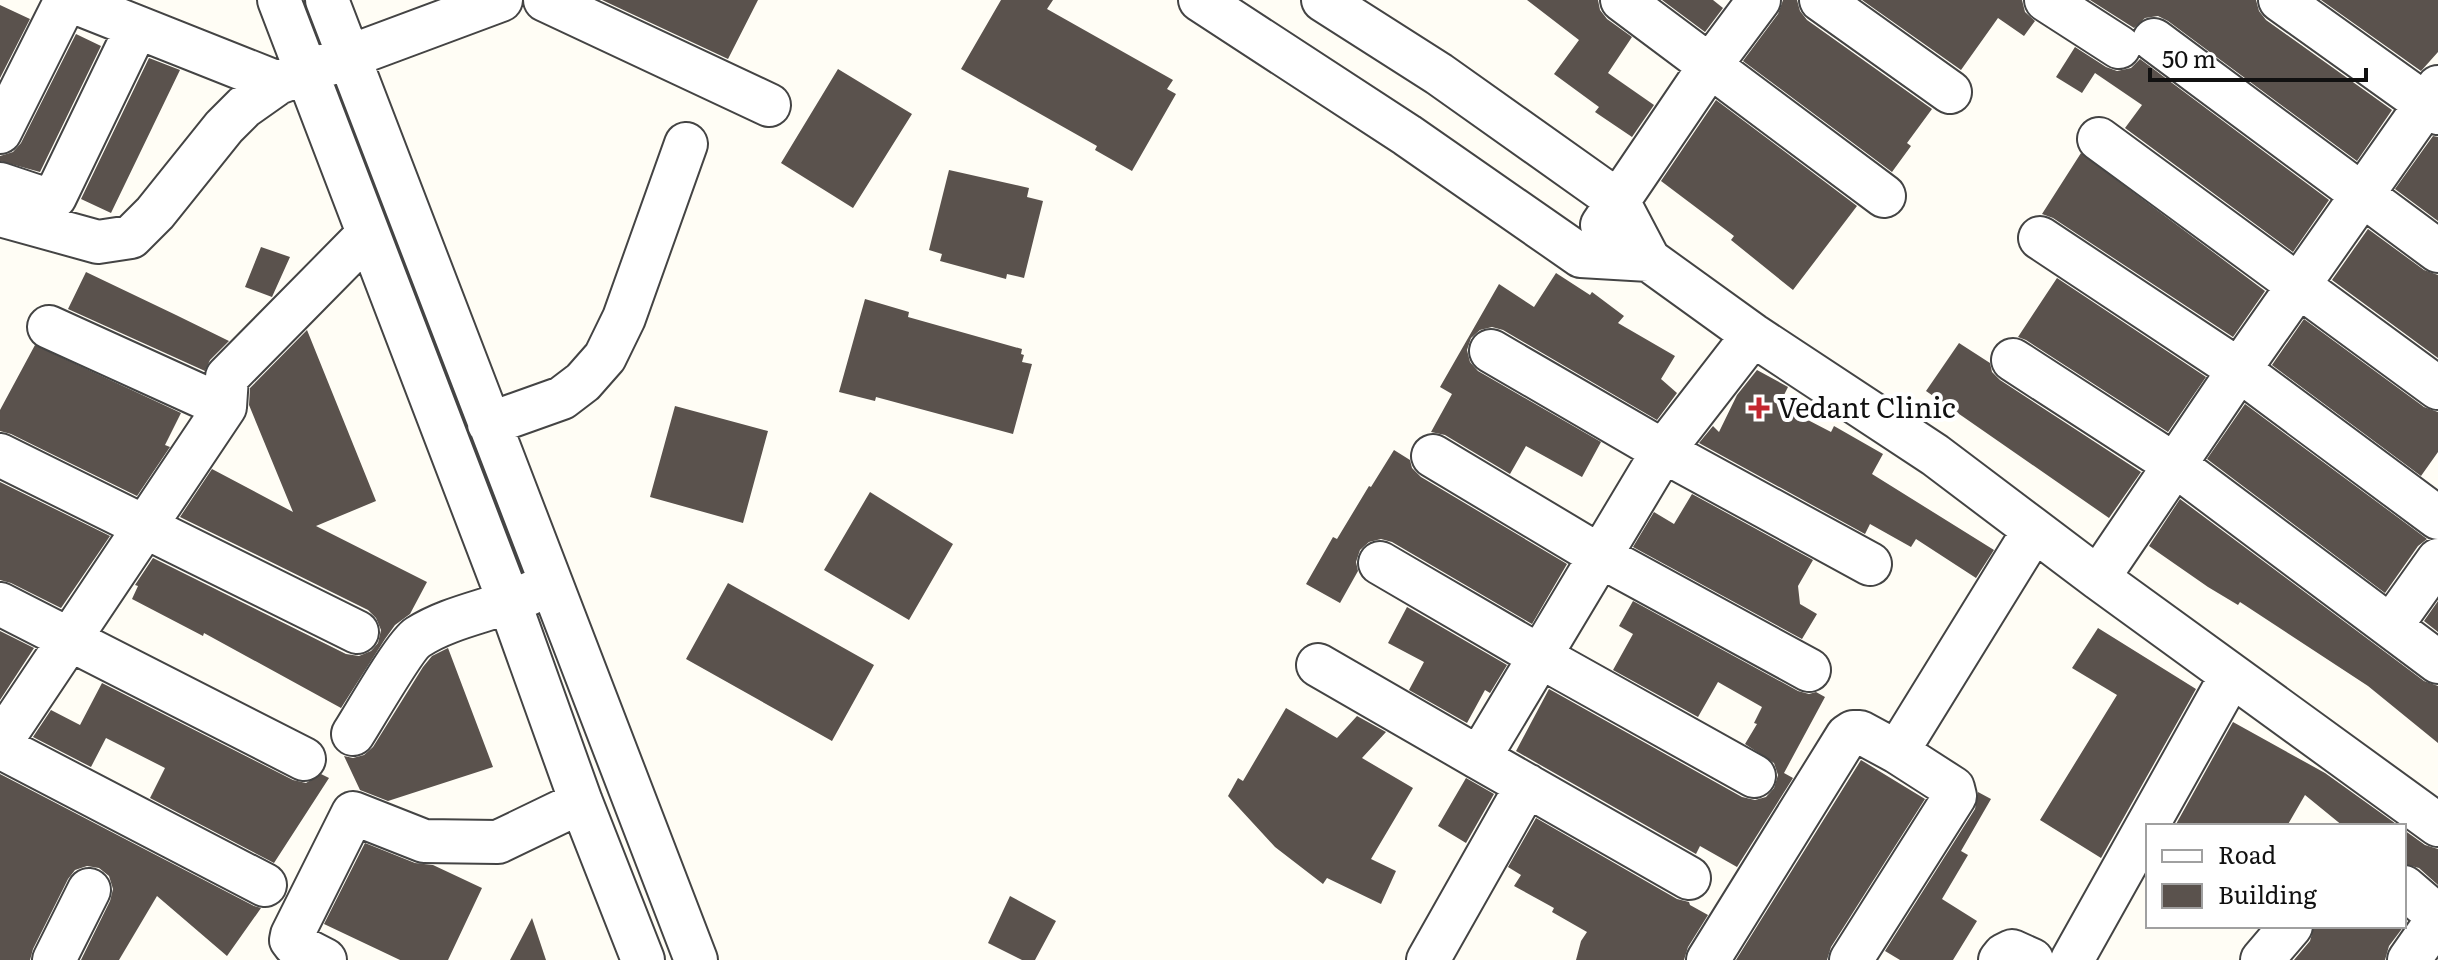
<svg xmlns="http://www.w3.org/2000/svg" width="2438" height="960" font-family="Literata,serif">
  <style>
    .building { fill: #5a524d }
    .lines { fill: none; stroke-linecap: round; stroke-linejoin: round }
    .minor-casing { stroke: #444; stroke-width: 46 }
    .minor { stroke: #fff; stroke-width: 42 }
    .poi-dot { fill: #c4262e; stroke: #fff; stroke-width: 3 }
    .labels { text-anchor: middle; stroke-width: 8; stroke-linejoin: round; paint-order: stroke }
    .poi-label { font-size: 28px; fill: #111; stroke: #fff; text-anchor: start }
  </style>
  <rect width="100%" height="100%" fill="#fffdf5"/>
  <!-- building -->
  <path class="building" d="M 602,0 L 758,0 L 728,59 Z
    M 1001,0 L 1053,0 L 1047,9 L 1173,80 L 1167,89 L 1176,94 L 1132,171 L 1095,150 L 1097,146 L 961,69 Z
    M 1527,0 L 1598,0 L 1600,10 L 1607,19 L 1632,37 L 1608,73 L 1654,105 L 1632,137 L 1595,112 L 1599,107 L 1554,74 L 1579,40 Z
    M 1662,0 L 1713,0 L 1723,8 L 1705,32 Z
    M 1783,0 L 1797,0 L 1800,11 L 1807,20 L 1932,109 L 1907,143 L 1911,146 L 1892,172 L 1743,61 L 1778,14 Z
    M 1862,0 L 2022,0 L 2025,12 L 2035,21 L 2024,36 L 1998,18 L 1961,70 Z
    M 2090,0 L 2256,0 L 2259,11 L 2266,20 L 2392,110 L 2357,161 L 2168,21 L 2158,16 L 2145,18 L 2134,28 Z
    M 2321,0 L 2438,0 L 2438,52 L 2421,71 Z
    M 0,5 L 30,19 L 0,78 Z
    M 76,34 L 101,46 L 40,172 L 0,161 L 0,156 L 13,152 L 21,143 Z
    M 2075,47 L 2106,67 L 2117,71 L 2131,68 L 2140,59 L 2329,200 L 2293,252 L 2125,128 L 2142,105 L 2095,73 L 2082,93 L 2056,77 Z
    M 149,58 L 180,70 L 111,213 L 81,199 Z
    M 838,69 L 912,114 L 853,208 L 781,163 Z
    M 1716,100 L 1857,206 L 1793,290 L 1731,240 L 1734,236 L 1661,181 Z
    M 2433,136 L 2438,137 L 2438,221 L 2395,189 Z
    M 2081,153 L 2265,291 L 2233,337 L 2053,218 L 2042,214 Z
    M 949,170 L 1029,188 L 1027,197 L 1043,201 L 1024,278 L 1007,274 L 1006,279 L 940,261 L 942,254 L 929,250 Z
    M 2368,229 L 2424,270 L 2438,275 L 2438,358 L 2332,280 Z
    M 261,247 L 290,257 L 272,297 L 245,287 Z
    M 86,272 L 176,315 L 229,341 L 210,360 L 205,371 L 68,309 Z
    M 1556,273 L 1590,295 L 1592,292 L 1624,316 L 1618,323 L 1675,356 L 1661,379 L 1677,393 L 1657,420 L 1503,330 L 1492,327 L 1480,330 L 1471,338 L 1467,350 L 1470,362 L 1478,371 L 1601,442 L 1582,477 L 1526,446 L 1510,474 L 1445,435 L 1431,432 L 1452,394 L 1440,387 L 1499,284 L 1534,307 Z
    M 2057,278 L 2206,377 L 2168,432 L 2026,340 L 2018,337 Z
    M 865,299 L 909,312 L 908,317 L 1022,349 L 1021,354 L 1024,355 L 1022,362 L 1032,364 L 1013,434 L 876,397 L 875,401 L 839,392 Z
    M 2304,319 L 2424,407 L 2438,412 L 2438,452 L 2421,476 L 2272,365 Z
    M 307,330 L 376,501 L 316,526 L 427,582 L 410,614 L 395,625 L 385,639 L 341,708 L 204,633 L 203,636 L 132,599 L 138,586 L 135,585 L 153,558 L 346,654 L 359,656 L 371,651 L 378,643 L 381,630 L 376,618 L 368,610 L 180,517 L 212,469 L 293,512 L 249,405 L 250,388 Z
    M 1959,343 L 1990,363 L 1992,372 L 2000,380 L 2141,472 L 2109,518 L 1926,391 Z
    M 35,345 L 181,413 L 165,445 L 170,447 L 137,496 L 11,434 L 0,431 L 0,410 Z
    M 1757,370 L 1788,387 L 1779,405 L 1831,432 L 1834,426 L 1883,454 L 1872,474 L 1994,550 L 1976,578 L 1916,539 L 1911,547 L 1870,524 L 1865,534 L 1699,443 L 1713,426 L 1719,432 L 1737,395 Z
    M 2245,404 L 2427,539 L 2418,546 L 2385,593 L 2207,459 Z
    M 675,406 L 768,431 L 743,523 L 650,497 Z
    M 1394,450 L 1410,460 L 1412,468 L 1421,477 L 1567,564 L 1532,624 L 1392,542 L 1381,539 L 1369,542 L 1360,550 L 1356,562 L 1358,571 L 1340,603 L 1306,584 L 1333,537 L 1337,539 L 1369,486 L 1371,487 Z
    M 0,482 L 110,536 L 61,608 L 11,583 L 0,580 Z
    M 870,492 L 953,544 L 909,620 L 824,570 Z
    M 1692,494 L 1813,560 L 1798,586 L 1800,604 L 1817,614 L 1802,639 L 1633,547 L 1654,512 L 1674,524 Z
    M 2180,499 L 2424,681 L 2438,686 L 2438,743 L 2368,686 L 2240,602 L 2238,605 L 2208,587 L 2149,546 Z
    M 728,583 L 874,665 L 832,741 L 686,659 Z
    M 1633,601 L 1798,691 L 1809,694 L 1816,692 L 1825,697 L 1784,773 L 1793,778 L 1737,867 L 1700,846 L 1696,854 L 1516,751 L 1549,689 L 1742,797 L 1755,800 L 1766,797 L 1774,788 L 1778,775 L 1774,763 L 1745,744 L 1757,724 L 1754,723 L 1762,707 L 1718,682 L 1698,717 L 1613,670 L 1633,634 L 1619,626 Z
    M 2438,601 L 2438,632 L 2424,621 Z
    M 1407,607 L 1507,665 L 1490,693 L 1485,690 L 1467,723 L 1409,690 L 1424,662 L 1388,643 Z
    M 2098,628 L 2196,689 L 2101,858 L 2040,820 L 2117,695 L 2072,668 Z
    M 0,631 L 34,648 L 0,700 Z
    M 448,648 L 493,767 L 388,801 L 360,790 L 344,756 L 353,758 L 364,755 L 373,747 L 423,667 L 432,656 Z
    M 102,683 L 293,780 L 306,783 L 321,774 L 329,778 L 274,863 L 150,798 L 165,768 L 106,738 L 91,767 L 33,737 L 51,710 L 80,725 Z
    M 1286,708 L 1337,738 L 1357,716 L 1386,732 L 1362,758 L 1413,788 L 1371,859 L 1396,871 L 1381,904 L 1327,878 L 1323,884 L 1275,847 L 1228,796 L 1238,778 L 1243,781 Z
    M 2233,722 L 2325,773 L 2399,826 L 2343,826 L 2305,795 L 2287,826 L 2175,826 Z
    M 1861,760 L 1925,799 L 1831,947 L 1827,960 L 1736,960 Z
    M 0,774 L 254,906 L 261,908 L 227,956 L 157,896 L 119,960 L 81,960 L 110,901 L 113,889 L 109,876 L 99,868 L 87,866 L 75,870 L 68,879 L 33,949 L 30,960 L 0,960 Z
    M 1466,778 L 1494,794 L 1466,843 L 1438,826 Z
    M 1978,792 L 1991,799 L 1961,851 L 1968,855 L 1942,899 L 1977,921 L 1953,960 L 1900,960 L 1885,951 L 1975,809 Z
    M 1536,818 L 1677,899 L 1689,902 L 1690,905 L 1708,915 L 1688,947 L 1684,960 L 1576,960 L 1581,941 L 1587,932 L 1552,912 L 1554,908 L 1514,886 L 1521,875 L 1508,867 Z
    M 2404,830 L 2425,845 L 2438,849 L 2438,885 L 2419,868 L 2404,864 Z
    M 365,843 L 415,863 L 433,865 L 482,888 L 448,960 L 400,960 L 324,924 Z
    M 1010,896 L 1056,921 L 1035,960 L 1022,960 L 988,943 Z
    M 532,918 L 546,960 L 510,960 Z
    M 2314,926 L 2404,926 L 2389,946 L 2385,960 L 2294,960 L 2310,941 Z"/>
  <g class="lines">
    <defs>
      <path id="minor" d="M 69,0 L 278,83
        M 279,0 L 510,604 L 581,802 L 643,960
        M 327,0 L 696,960
        M 545,0 L 769,105
        M 1200,0 L 1407,135 L 1581,256 L 1649,260
        M 1323,0 L 1439,74 L 1618,201 L 1649,260 L 1753,335 L 1935,455 L 2098,578 L 2438,825
        M 1622,0 L 1884,196
        M 1821,0 L 1950,92
        M 2046,0 L 2119,47
        M 2280,0 L 2438,113
        M 2154,40 L 2438,251
        M 0,132 L 66,0
        M 2099,139 L 2438,388
        M 0,184 L 48,200 L 55,197 L 137,27
        M 0,215 L 98,242 L 131,237 L 155,213 L 224,127 L 244,107 L 278,83 L 501,0
        M 1602,225 L 1709,67 L 1759,0
        M 2040,238 L 2239,370 L 2438,518
        M 49,327 L 225,407
        M 1491,351 L 1663,451 L 1870,564
        M 2013,360 L 2175,465 L 2438,662
        M 489,424 L 562,398 L 583,382 L 605,357 L 624,318 L 686,144
        M 0,455 L 357,632
        M 1433,456 L 1600,556 L 1809,670
        M 1380,563 L 1541,657 L 1754,776
        M 2098,578 L 2239,370 L 2438,87
        M 0,604 L 304,759
        M 2391,626 L 2438,560
        M 1318,665 L 1479,758
        M 353,734 C 364,717 405,645 418,637 C 452,615 497,610 533,592
        M 0,743 L 225,407 L 227,377 L 368,234
        M 0,747 L 265,885
        M 1689,878 L 1479,758 L 1663,451 L 1753,335
        M 2404,887 L 2432,911 L 2437,920 L 2409,960
        M 54,960 L 89,890
        M 325,960 L 294,944 L 291,940 L 292,935 L 353,813 L 424,841 L 498,842 L 581,802
        M 1428,960 L 1527,785
        M 1708,960 L 1847,736 L 1853,732 L 1860,732 L 1897,752 L 2034,530
        M 1851,960 L 1955,796 L 1953,788 L 1897,752
        M 2000,960 L 2004,955 L 2012,951 L 2032,960
        M 2072,960 L 2231,676
        M 2262,960 L 2291,926"/>
    </defs>
    <!-- minor casing -->
    <use href="#minor" class="minor-casing"/>
    <!-- minor -->
    <use href="#minor" class="minor"/>
  </g>
  <!-- markers -->
  <path class="poi-dot" d="M1755 396h8v8h8v8h-8v8h-8v-8h-8v-8h8z"/>
  <g class="labels">
    <!-- poi labels -->
    <g class="poi-label">
      <text x="1777" y="418">Vedant Clinic</text>
    </g>
  </g>
  <!-- legend -->
  <rect x="2146" y="824" width="260" height="104" fill="#ffffff" stroke="#a0a0a0" stroke-width="2"/>
  <rect x="2162" y="850" width="40" height="12" fill="#ffffff" stroke="#a0a0a0" stroke-width="2"/>
  <text x="2218" y="864" font-size="24" fill="#111111">Road</text>
  <rect x="2162" y="884" width="40" height="24" fill="#5a524d" stroke="#a0a0a0" stroke-width="2"/>
  <text x="2218" y="904" font-size="24" fill="#111111">Building</text>
  <!-- scale -->
  <path d="M2150 68v12h216v-12" fill="none" stroke="#111111" stroke-width="4"/>
  <text x="2162" y="68" font-size="24" fill="#111111" stroke="#ffffff" stroke-width="6" paint-order="stroke">50 m</text>
</svg>
